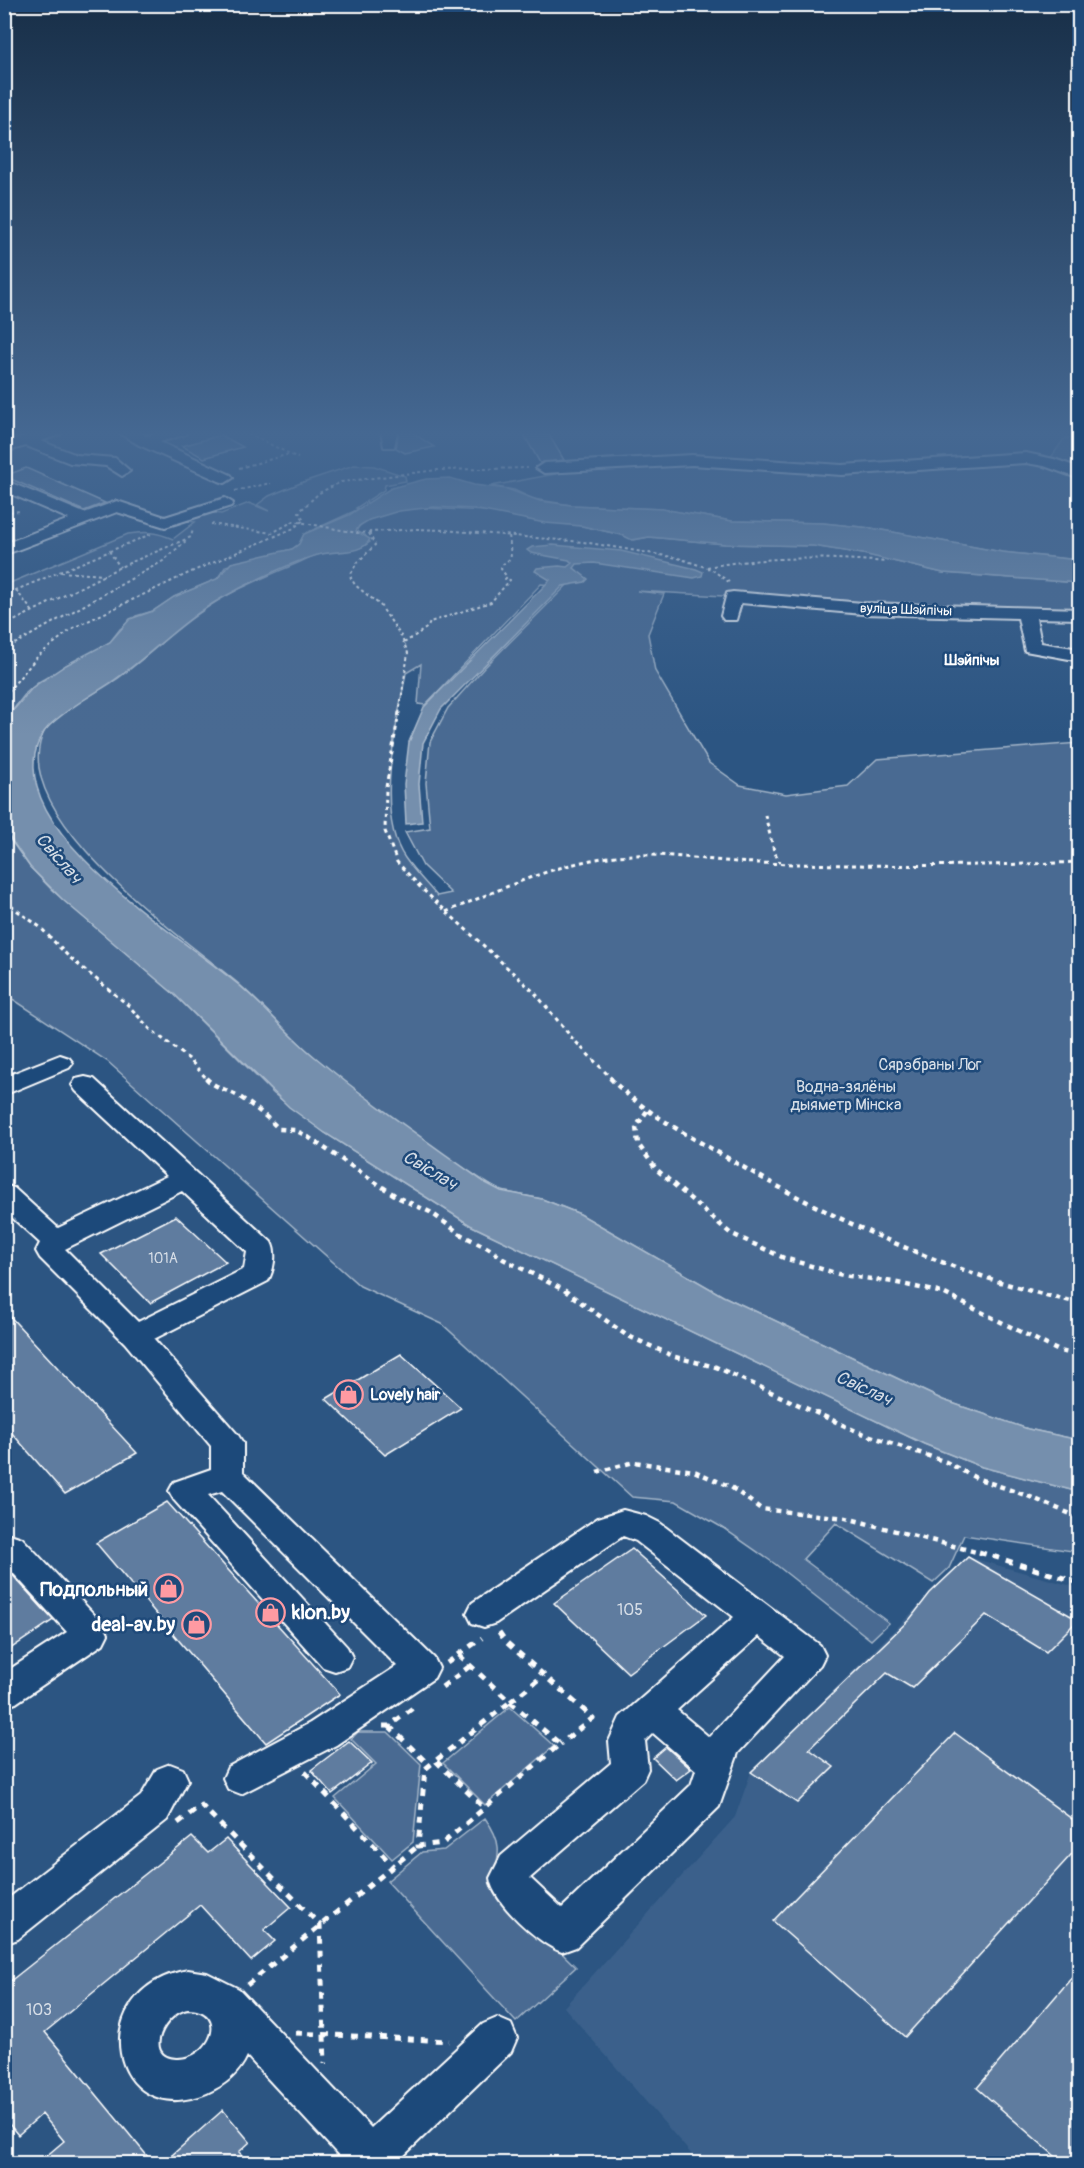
<svg xmlns="http://www.w3.org/2000/svg" width="1084" height="2168" font-family="Pangolin,sans-serif">
  <style>
    .built { fill: #3b618b }
    .green { fill: #486b92; stroke: #a4b5c8; stroke-width: 1.5; fill-rule: evenodd }
    .water { fill: #748fad; stroke: #acbcce; stroke-width: 1.5 }
    .building { fill: #5e7c9f; stroke: #fff; stroke-width: 1.5 }
    .lines { fill: none; stroke-linecap: round; stroke-linejoin: round }
    .minor-casing { stroke: #fff; stroke-width: 4 }
    .path-far3 { stroke: #fff; stroke-width: 2; stroke-dasharray: 3 3; stroke-linecap: butt }
    .path-far2 { stroke: #fff; stroke-width: 3; stroke-dasharray: 4 4; stroke-linecap: butt }
    .path-far1 { stroke: #fff; stroke-width: 4.5; stroke-dasharray: 5 5; stroke-linecap: butt }
    .path { stroke: #fff; stroke-width: 5; stroke-dasharray: 7 7; stroke-linecap: butt }
    .minor { fill: #1f4a7a; fill-rule: evenodd }
    .labels { text-anchor: middle; stroke-width: 5; stroke-linejoin: round; paint-order: stroke }
    .far-street-label { font-size: 14px; fill: #fff; stroke: #1f4a7a }
    .number-label { font-size: 14px; fill: #d7dee7 }
    .far-neighbourhood-label { font-size: 15px; font-weight: bold; fill: #fff; stroke: #1f4a7a }
    .park-label { font-size: 16px; fill: #dae1e9; stroke: #1f4a7a }
    .poi-label { font-size: 16px; font-weight: bold; fill: #fff; stroke: #1f4a7a; text-anchor: start }
    .near-number-label { font-size: 16px; fill: #d7dee7 }
    .water-label { font-size: 18px; font-style: italic; fill: #d5dde6; stroke: #1f4a7a }
    .near-poi-label { font-size: 20px; font-weight: bold; fill: #fff; stroke: #1f4a7a; text-anchor: end }
  </style>
  <rect width="100%" height="100%" fill="#2c5582"/>
  <filter id="ink" filterUnits="userSpaceOnUse"><feTurbulence type="fractalNoise" baseFrequency=".0167" numOctaves="2"/><feDisplacementMap in="SourceGraphic" scale="12" xChannelSelector="R" yChannelSelector="G"/><feConvolveMatrix kernelMatrix="1 2 1 2 8 2 1 2 1" color-interpolation-filters="sRGB"/></filter>
  <g filter="url(#ink)">
    <!-- built -->
    <path class="built" d="M 968,1557 L 1079,1588 L 1079,2163 L 699,2163 L 564,2007 L 735,1817 L 751,1772 Z"/>
    <!-- green -->
    <path class="green" d="M 1079,435 L 1079,560 L 1002,552 L 871,528 L 823,523 L 732,521 L 662,509 L 571,505 L 533,499 L 514,490 L 491,486 L 566,472 L 692,460 L 842,470 L 1048,462 L 1064,439 Z
      M 354,465 L 374,466 L 405,476 L 406,481 L 385,485 L 384,490 L 356,508 L 359,509 L 304,534 L 299,544 L 292,549 L 226,566 L 217,579 L 174,597 L 153,611 L 136,616 L 120,629 L 110,642 L 40,681 L 26,693 L 5,720 L 5,585 L 128,534 C 145,531 157,532 173,539 L 195,522 L 179,520 L 207,512 L 221,514 L 249,503 L 269,511 L 257,505 L 269,496 L 303,482 Z
      M 422,508 L 487,511 L 536,521 L 582,526 L 622,535 L 634,540 L 649,537 L 725,544 L 813,546 L 863,554 L 943,573 L 1079,583 L 1079,611 L 929,608 L 637,591 L 664,594 L 648,634 L 655,671 L 709,763 L 740,785 L 786,794 L 848,786 L 877,759 L 1079,743 L 1079,1440 L 1028,1429 L 943,1400 L 723,1296 L 580,1214 L 542,1199 L 501,1191 L 493,1187 C 431,1147 369,1104 313,1056 C 288,1034 266,1008 241,986 C 190,942 0,814 45,730 C 64,707 91,697 114,681 C 144,660 170,633 201,612 C 231,590 266,577 300,562 C 308,558 316,554 325,553 C 341,550 357,553 370,542 L 365,535 L 356,531 C 364,514 405,509 422,508 ZM 541,584 L 566,586 L 484,668 L 448,708 L 430,742 L 426,783 L 430,828 L 405,832 L 423,866 L 451,893 L 437,896 C 427,884 414,871 405,858 C 374,813 397,723 406,673 L 421,664 L 418,704 L 425,705 Z
      M 4,831 L 30,867 L 52,890 L 174,994 L 274,1094 L 325,1133 L 470,1225 L 924,1444 L 982,1467 L 1079,1492 L 1079,1552 L 964,1535 L 949,1568 L 933,1583 L 836,1523 L 803,1559 L 889,1623 L 871,1640 L 775,1564 L 723,1528 L 676,1501 L 632,1497 L 442,1324 L 360,1286 L 107,1061 L 5,994 Z
      M 510,1707 L 554,1746 L 485,1805 L 443,1763 Z
      M 358,1732 L 388,1732 L 421,1764 L 413,1842 L 392,1859 L 335,1798 L 376,1764 L 351,1739 Z
      M 485,1818 C 504,1844 499,1855 492,1885 L 576,1967 L 516,2022 L 387,1881 L 422,1852 L 444,1850 Z"/>
    <!-- water -->
    <path class="water" d="M 450,478 L 474,485 L 507,489 L 540,501 L 571,505 L 662,509 L 732,521 L 823,523 L 871,528 L 1002,552 L 1079,560 L 1079,583 L 943,573 L 863,554 L 813,546 L 725,544 L 649,537 L 632,540 L 622,535 L 582,526 L 545,523 L 473,509 L 434,507 L 399,511 L 369,520 L 359,526 L 356,531 L 370,539 C 362,555 338,550 322,554 C 297,559 245,585 222,598 C 181,621 151,655 113,681 C 91,696 69,707 49,726 C 42,733 37,743 35,754 C 19,840 181,936 239,985 C 265,1007 288,1035 315,1057 C 369,1102 427,1141 484,1182 L 501,1191 L 542,1199 L 580,1214 L 723,1296 L 943,1400 L 1028,1429 L 1079,1440 L 1079,1492 L 982,1467 L 924,1444 L 470,1225 L 325,1133 L 289,1107 L 174,994 L 64,901 L 30,867 L 5,831 L 5,720 L 33,687 L 66,665 L 110,642 L 130,619 L 153,611 L 174,597 L 217,579 L 231,563 L 292,549 L 299,544 L 304,534 L 349,515 L 391,488 L 426,479 Z
      M 553,545 L 621,551 L 696,569 L 703,572 L 702,576 L 694,578 L 594,563 L 577,564 L 574,568 L 588,579 L 585,582 L 563,586 L 441,709 L 423,743 L 419,784 L 422,822 L 406,824 L 404,784 L 409,742 L 424,707 L 550,580 L 535,571 L 537,568 L 559,566 L 567,567 L 572,563 L 569,560 L 531,553 L 527,550 L 532,547 Z"/>
    <!-- building -->
    <path class="building" d="M 399,431 L 410,431 L 434,447 L 405,453 L 396,448 Z
      M 522,431 L 541,431 L 543,435 L 549,435 L 564,460 L 540,463 Z
      M 221,435 L 243,447 L 204,458 L 182,446 Z
      M 26,468 L 105,503 L 84,511 L 4,476 Z
      M 176,1216 L 226,1262 L 150,1303 L 101,1254 Z
      M 4,1310 L 137,1453 L 65,1494 L 4,1424 Z
      M 401,1354 L 461,1408 L 385,1455 L 326,1399 Z
      M 167,1502 L 340,1694 L 266,1743 L 96,1543 Z
      M 632,1549 L 706,1615 L 628,1673 L 554,1603 Z
      M 968,1557 L 1078,1620 L 1046,1652 L 986,1615 L 912,1688 L 887,1673 L 809,1749 L 834,1767 L 797,1803 L 751,1772 L 910,1619 L 930,1593 Z
      M 8,1570 L 53,1620 L 4,1653 L 4,1572 Z
      M 955,1733 L 1080,1825 L 1080,1845 L 905,2037 L 773,1921 Z
      M 349,1741 L 372,1763 L 332,1794 L 311,1770 Z
      M 666,1747 L 691,1769 L 676,1780 L 653,1758 Z
      M 192,1837 L 208,1853 L 226,1839 L 291,1907 L 264,1930 L 275,1941 L 251,1961 L 200,1905 L 45,2032 L 153,2163 L 38,2163 L 64,2141 L 42,2114 L 18,2135 L 4,2118 L 4,1986 Z
      M 1080,1968 L 1080,2163 L 1063,2163 L 977,2088 Z
      M 223,2110 L 250,2142 L 239,2152 L 249,2163 L 163,2163 Z"/>
    <g class="lines">
      <defs>
        <path id="minor" d="M 39,431 L 63,431 L 61,434 L 41,441 L 77,455 L 115,458 L 130,471 L 122,476 L 106,466 L 70,463 L 26,446 L 4,452 L 4,443 Z
          M 116,431 L 136,431 L 147,436 L 163,431 L 188,431 L 186,434 L 160,442 L 231,475 L 233,478 L 225,483 L 219,481 L 139,445 Z
          M 381,431 L 397,431 L 394,447 L 384,447 Z
          M 1026,453 L 1054,459 L 1080,468 L 1080,479 L 1044,466 L 1026,463 L 842,475 L 692,465 L 544,473 L 536,468 L 544,463 L 692,455 L 842,465 Z
          M 4,480 L 84,513 L 117,501 L 165,517 L 225,498 L 233,503 L 231,506 L 165,527 L 117,512 L 4,555 L 4,544 L 69,519 L 4,491 Z
          M 733,592 L 863,603 L 1080,609 L 1080,619 L 1036,618 L 1041,643 L 1080,649 L 1080,661 L 1025,651 L 1018,618 L 863,614 L 741,603 L 736,620 L 724,620 L 721,616 L 727,593 Z
          M 60,1055 L 69,1058 L 73,1063 L 69,1068 L 4,1095 L 4,1077 Z
          M 85,1077 L 94,1079 L 271,1242 C 277,1253 274,1270 268,1281 L 154,1339 L 238,1435 L 243,1443 L 243,1472 L 434,1658 L 439,1668 L 434,1678 L 336,1745 L 241,1794 L 228,1789 L 223,1778 L 228,1767 L 310,1723 L 397,1666 L 222,1491 L 208,1495 L 347,1647 L 352,1657 L 347,1667 L 335,1671 L 323,1667 L 174,1500 L 169,1491 L 174,1482 L 211,1469 L 211,1446 L 125,1343 L 40,1258 L 36,1251 L 40,1243 L 4,1210 L 4,1185 L 14,1188 L 58,1228 L 167,1176 L 76,1091 L 72,1085 L 76,1079 ZM 182,1191 L 247,1252 L 244,1269 L 138,1322 L 65,1249 Z
          M 623,1510 L 646,1516 L 660,1523 L 820,1645 L 825,1655 L 820,1665 L 738,1753 L 719,1807 L 576,1947 L 562,1952 C 539,1944 493,1903 490,1878 L 501,1856 L 611,1763 L 609,1741 L 620,1717 L 734,1617 L 636,1541 L 623,1536 L 496,1623 L 484,1627 L 472,1623 L 467,1613 L 472,1603 L 598,1518 ZM 759,1636 L 785,1656 L 709,1737 L 677,1710 ZM 653,1733 L 696,1770 L 691,1785 L 562,1908 L 530,1878 L 643,1780 L 648,1769 L 645,1741 Z
          M 10,1534 L 22,1538 L 103,1624 L 108,1634 L 103,1644 L 16,1703 L 4,1707 L 4,1673 L 67,1632 L 4,1563 L 4,1536 Z
          M 170,1764 L 183,1769 L 188,1780 L 167,1820 L 18,1939 L 4,1944 L 4,1902 L 141,1796 L 157,1769 Z
          M 188,1970 L 207,1973 L 239,1989 L 371,2128 L 483,2024 L 497,2018 L 511,2024 L 517,2038 L 511,2052 L 395,2164 L 343,2164 L 344,2161 L 247,2056 C 239,2074 225,2085 207,2093 C 110,2133 81,1989 188,1970 ZM 188,2009 C 231,2010 211,2061 176,2059 C 142,2057 164,2013 188,2009 Z"/>
      </defs>
      <!-- minor casing -->
      <use href="#minor" class="minor-casing"/>
      <!-- path-far3 -->
      <path class="path-far3" d="M 243,431 L 298,458
        M 239,468 L 290,454
        M 235,491 L 271,483
        M 4,512 L 22,511
        M 211,524 L 272,533 L 294,521 L 357,533 L 417,529 L 444,530 L 583,542 L 678,558 L 711,569 L 729,582
        M 369,533 L 375,545 L 356,564 L 350,576 L 355,585 L 380,605 L 401,636 L 408,653 L 399,714
        M 109,551 L 120,567
        M 707,567 C 767,556 826,557 886,562
        M 61,572 L 104,575
        M 16,590 L 33,612
        M 4,595 L 151,534
        M 4,626 L 120,567 L 191,537 L 193,529
        M 404,643 L 428,627 L 430,622 L 491,602 L 510,580 L 505,579 L 507,577 L 501,569 L 502,565 L 511,558 L 509,534
        M 4,650 L 163,561 L 188,539
        M 4,696 L 38,656 L 73,628 L 191,572 L 292,529 L 304,520 L 299,512 L 319,493 L 341,482 L 437,470 L 528,468"/>
      <!-- path-far2 -->
      <path class="path-far2" d="M 399,712 L 386,787 L 385,831 L 397,862 L 422,889 L 535,993 L 572,1038 L 612,1079
        M 765,815 L 774,851 L 780,863
        M 4,901 L 40,927 L 69,957 L 128,1005 L 150,1029 L 189,1059 L 207,1079
        M 446,912 C 499,890 552,865 609,857 C 658,850 709,862 758,863 C 865,866 973,867 1080,862"/>
      <!-- path-far1 -->
      <path class="path-far1" d="M 206,1078 C 215,1088 226,1089 238,1096 C 254,1106 266,1116 279,1129 L 295,1130 L 305,1135 L 399,1198 L 430,1212 L 462,1235 L 488,1248 L 503,1259 L 564,1290 L 626,1335 L 675,1357 L 716,1367 L 856,1431 L 946,1462 L 976,1478 L 1028,1496 L 1080,1518
        M 610,1078 C 641,1110 680,1131 719,1153 C 832,1220 951,1275 1080,1303
        M 647,1111 L 636,1127 L 638,1144 L 656,1169 L 730,1233 L 784,1258 L 842,1275 L 893,1282 L 943,1293 L 1059,1351 L 1080,1355
        M 597,1472 L 634,1462 L 694,1471 L 731,1487 L 761,1509 L 846,1518 L 984,1554"/>
      <!-- path -->
      <path class="path" d="M 979,1552 L 1080,1583
        M 499,1632 L 506,1642 L 593,1718 L 560,1744
        M 459,1655 L 510,1702 L 544,1675
        M 447,1663 L 482,1638
        M 442,1687 L 470,1666
        M 510,1702 L 560,1744 L 443,1843 L 418,1846 L 425,1769 Z
        M 383,1726 L 389,1726 L 414,1707
        M 389,1726 L 430,1766
        M 436,1761 L 484,1808
        M 305,1772 L 393,1866
        M 178,1823 L 201,1805 L 320,1925 L 325,2064
        M 247,1985 L 418,1846
        M 295,2033 L 449,2041"/>
      <!-- minor -->
      <use href="#minor" class="minor"/>
    </g>
  </g>
  <!-- sky -->
  <linearGradient id="sky" x2="0" y2="1"><stop stop-color="#182f48"/><stop offset="0.59" stop-color="#456892"/><stop offset="1" stop-color="#456892" stop-opacity="0"/></linearGradient>
  <rect width="1084" height="735" fill="url(#sky)"/>
  <!-- icons -->
  <defs>
    <symbol id="shop-ring" viewBox="-11 -11 22 22"><circle r="9.5" fill="#1f4a7a" stroke="#ff9aa2" stroke-width="1.5"/><path d="M-5-2.5h2.3a2.7 3.5 0 0 1 5.4 0H5L5.5 6h-11ZM-1.5-2.5h3a1.5 2.3 0 0 0-3 0Z" fill="#ff9aa2"/></symbol>
  </defs>
  <g fill-rule="evenodd">
    <use href="#shop-ring" x="332" y="1378" width="33" height="33"/>
    <use href="#shop-ring" x="152" y="1572" width="33" height="33"/>
    <use href="#shop-ring" x="254" y="1596" width="33" height="33"/>
    <use href="#shop-ring" x="180" y="1608" width="33" height="33"/>
  </g>
  <g class="labels">
    <!-- far-street labels -->
    <g class="far-street-label">
      <text transform="translate(906 609) rotate(2)" y="5">вуліца Шэйпічы</text>
    </g>
    <!-- number labels -->
    <g class="number-label">
      <text x="163" y="1263">101А</text>
    </g>
    <!-- far-neighbourhood labels -->
    <g class="far-neighbourhood-label">
      <text x="972" y="665">Шэйпічы</text>
    </g>
    <!-- park labels -->
    <g class="park-label">
      <text x="930" y="1070">Сярэбраны Лог</text>
      <text x="846" y="1092">Водна-зялёны<tspan x="846" dy="18">дыяметр Мінска</tspan></text>
    </g>
    <!-- poi labels -->
    <g class="poi-label">
      <text x="370" y="1400">Lovely hair</text>
    </g>
    <!-- near-number labels -->
    <g class="near-number-label">
      <text x="630" y="1615">105</text>
      <text x="39" y="2015">103</text>
    </g>
    <!-- water labels -->
    <g class="water-label">
      <text transform="translate(59 858) rotate(49)" y="6">Свіслач</text>
      <text transform="translate(430 1170) rotate(31)" y="6">Свіслач</text>
      <text transform="translate(864 1388) rotate(25)" y="6">Свіслач</text>
    </g>
    <!-- near-poi labels -->
    <g class="near-poi-label">
      <text x="148" y="1596">Подпольный</text>
      <text x="292" y="1619" text-anchor="start">klon.by</text>
      <text x="175" y="1631">deal-av.by</text>
    </g>
  </g>
  <!-- margin -->
  <rect width="1084" height="2168" fill="none" stroke="#1f4a7a" stroke-width="24"/>
  <rect x="12" y="12" width="1060" height="2144" fill="none" stroke="#fff" stroke-width="2" filter="url(#ink)"/>
</svg>
